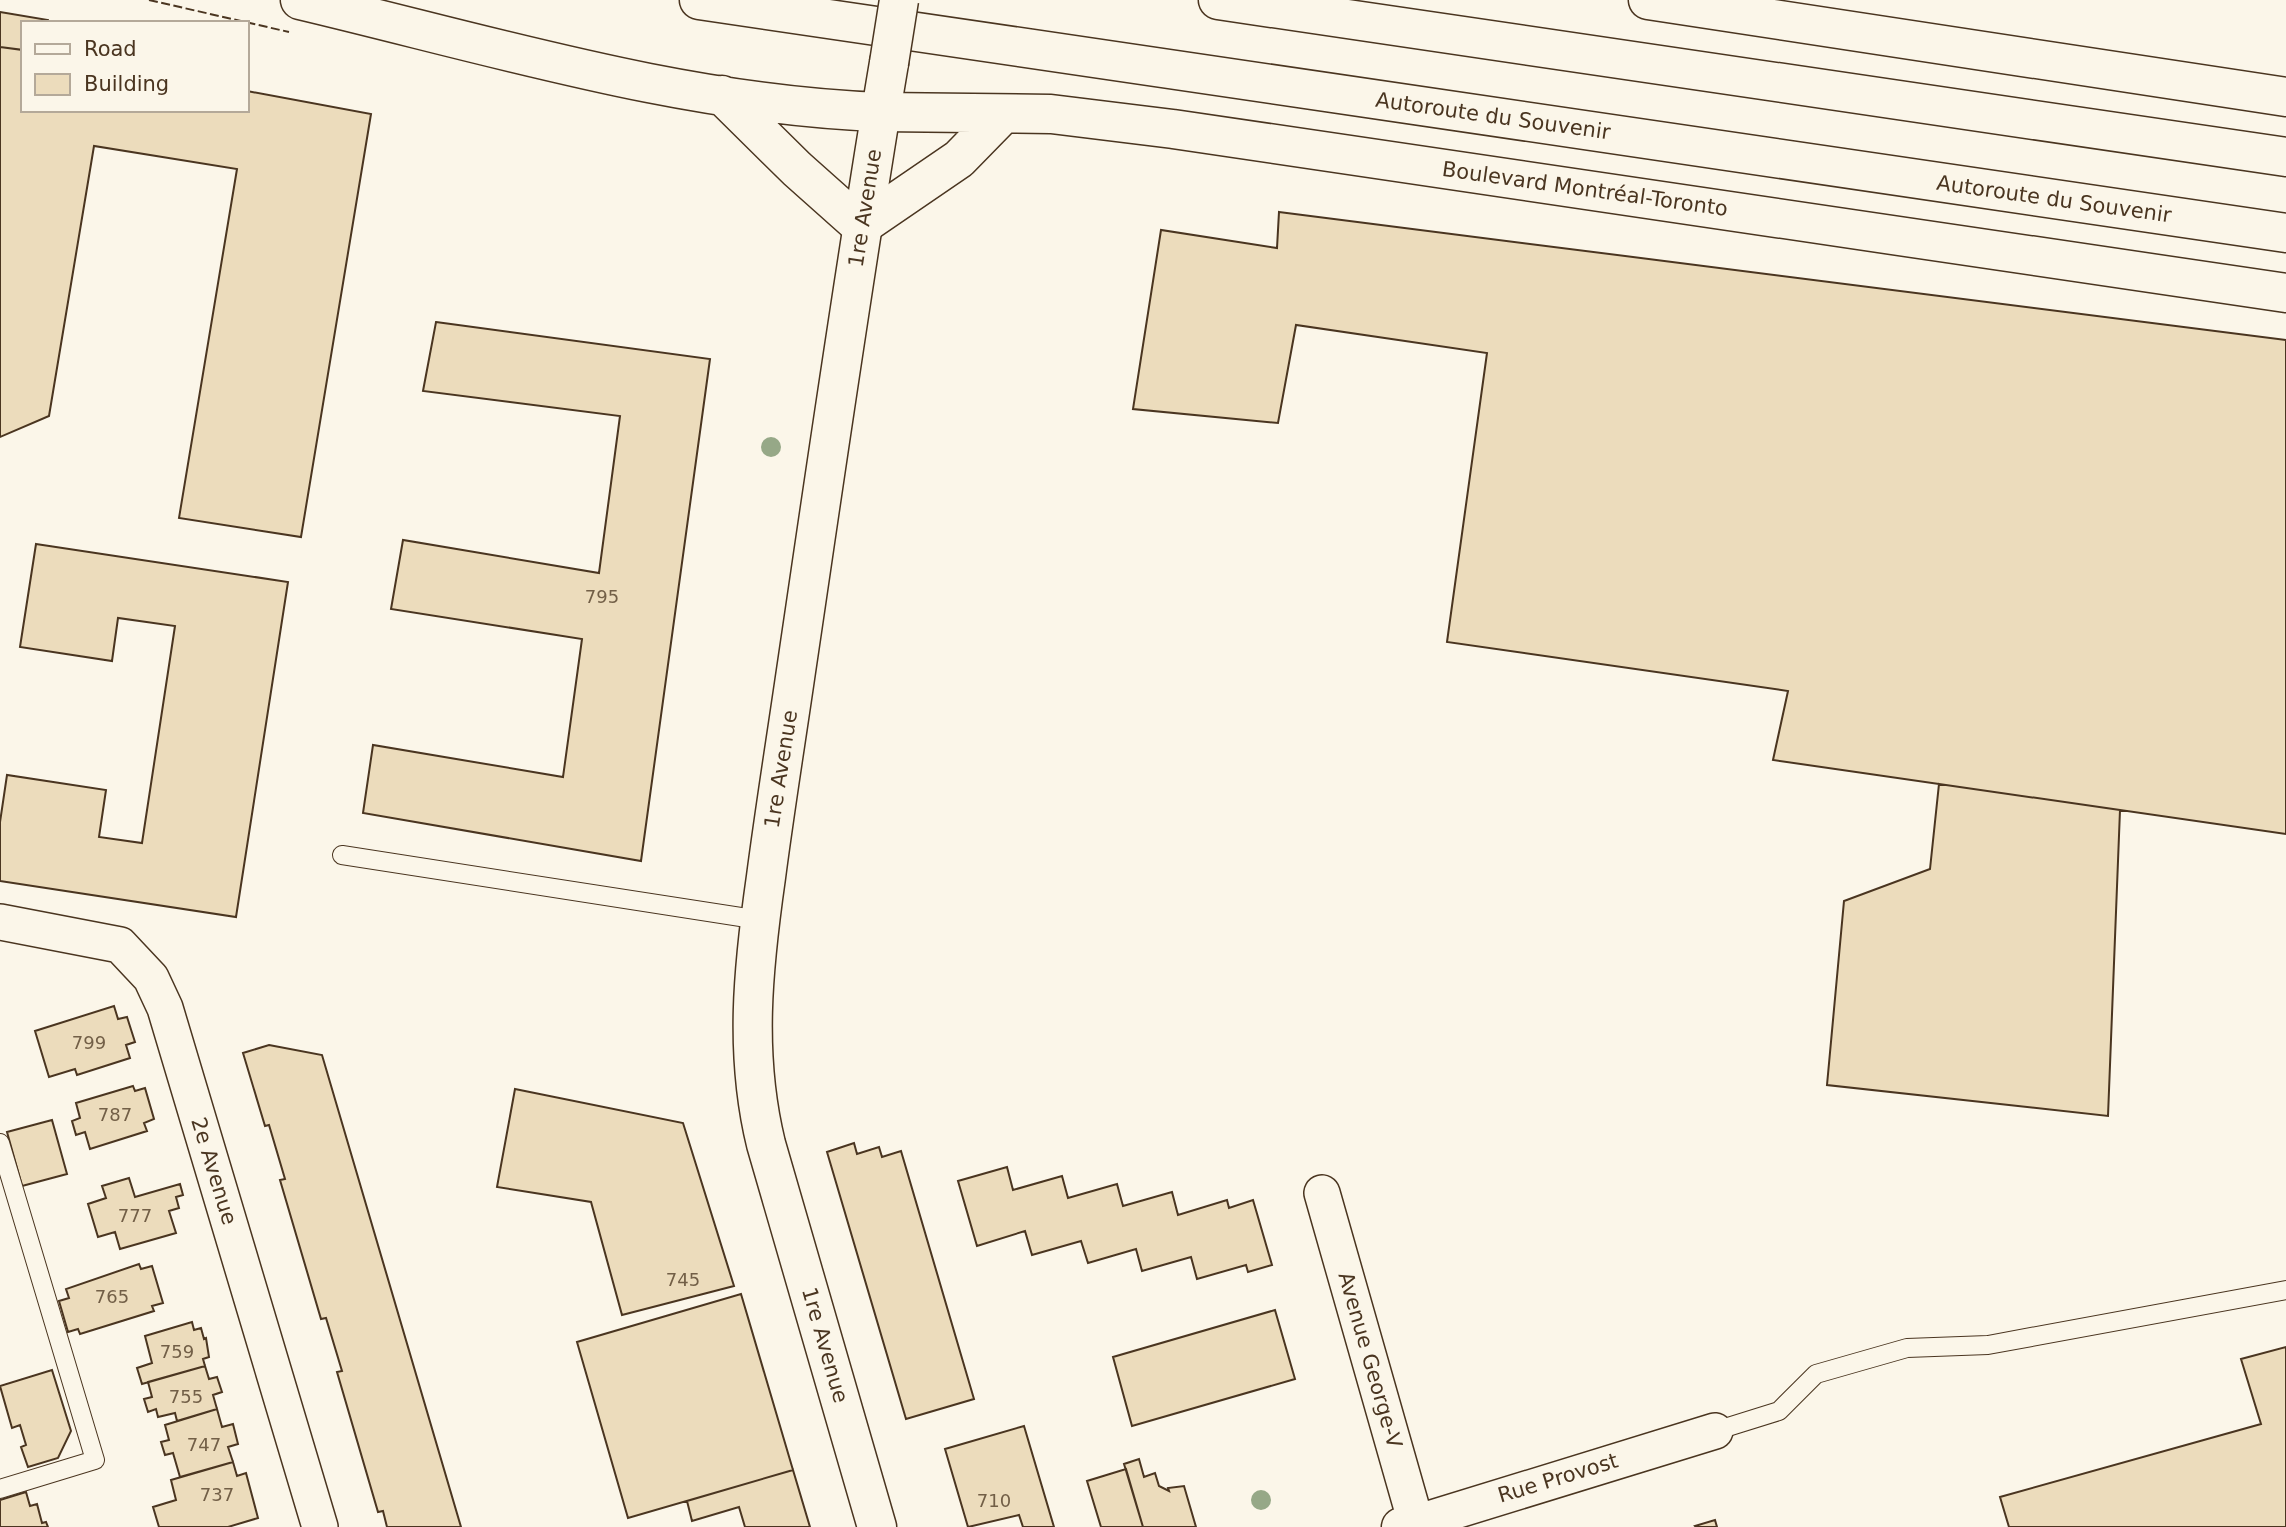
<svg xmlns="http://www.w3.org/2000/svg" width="2286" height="1527" font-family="'DejaVu Sans',sans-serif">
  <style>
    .building { fill: #ecdcbc; stroke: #4a3520; stroke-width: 2 }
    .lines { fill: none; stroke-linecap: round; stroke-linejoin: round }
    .service-casing { stroke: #4a3520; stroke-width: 20 }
    .minor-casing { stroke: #4a3520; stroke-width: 38 }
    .tertiary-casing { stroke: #4a3520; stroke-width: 41 }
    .secondary-casing { stroke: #4a3520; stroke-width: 41 }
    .motorway-casing { stroke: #4a3520; stroke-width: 41 }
    .service { stroke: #fbf6e9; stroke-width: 18 }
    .minor { stroke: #fbf6e9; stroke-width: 35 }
    .tertiary { stroke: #fbf6e9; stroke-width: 38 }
    .secondary { stroke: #fbf6e9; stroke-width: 38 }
    .motorway { stroke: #fbf6e9; stroke-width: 38 }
    .tertiary-bridge-casing { stroke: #4a3520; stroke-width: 41; stroke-linecap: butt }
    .tertiary-bridge { stroke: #fbf6e9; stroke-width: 38 }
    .fence { stroke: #4a3520; stroke-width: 2; stroke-dasharray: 9 3.5; stroke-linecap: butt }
    .tree { fill: #96a887 }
    .labels { text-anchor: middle; stroke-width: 5; stroke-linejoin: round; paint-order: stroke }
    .number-label { font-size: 18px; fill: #725f47 }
    .street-label { font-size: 21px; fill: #4a3520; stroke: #fbf6e9 }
  </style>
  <rect width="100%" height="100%" fill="#fbf6e9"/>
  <!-- building -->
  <path class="building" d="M 0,12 L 48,20 L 48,23 L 23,23 L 23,50 L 0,47 Z
    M 0,47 L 23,50 L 23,110 L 247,110 L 247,91 L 371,114 L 301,537 L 179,518 L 237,169 L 94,146 L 49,416 L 0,437 Z
    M 1279,212 L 2286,340 L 2286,834 L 1773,760 L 1788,691 L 1447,642 L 1487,353 L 1296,325 L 1278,423 L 1133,409 L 1161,230 L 1277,248 Z
    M 436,322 L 710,359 L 641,861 L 363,813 L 373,745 L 563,777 L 582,639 L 391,609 L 403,540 L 599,573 L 620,416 L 423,391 Z
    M 36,544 L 288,582 L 236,917 L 0,881 L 0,822 L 7,775 L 106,790 L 99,837 L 142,843 L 175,626 L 118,618 L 112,661 L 20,647 Z
    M 1939,784 L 2120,810 L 2108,1116 L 1827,1085 L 1844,901 L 1930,869 Z
    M 114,1006 L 118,1019 L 127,1017 L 135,1042 L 126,1045 L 130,1058 L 77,1075 L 75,1069 L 49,1077 L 35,1031 Z
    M 269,1045 L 322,1055 L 461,1527 L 387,1527 L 383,1511 L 378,1512 L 337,1372 L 342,1371 L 326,1318 L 321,1319 L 280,1180 L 285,1179 L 269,1125 L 265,1126 L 243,1053 Z
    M 133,1086 L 135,1091 L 145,1088 L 154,1119 L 144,1123 L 147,1131 L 90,1149 L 85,1132 L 76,1135 L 72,1121 L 80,1118 L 76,1103 Z
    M 515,1089 L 683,1123 L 734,1286 L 622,1315 L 591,1202 L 497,1187 Z
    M 52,1120 L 67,1174 L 22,1186 L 7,1132 Z
    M 854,1143 L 857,1154 L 879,1147 L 882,1157 L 901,1151 L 974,1399 L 906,1419 L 827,1152 Z
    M 1007,1167 L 1013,1190 L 1062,1176 L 1068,1198 L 1117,1184 L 1123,1206 L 1172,1192 L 1178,1215 L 1227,1200 L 1229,1208 L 1253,1200 L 1272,1265 L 1248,1272 L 1246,1265 L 1197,1279 L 1191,1257 L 1142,1271 L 1136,1249 L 1088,1263 L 1081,1241 L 1032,1255 L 1025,1231 L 977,1246 L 958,1181 Z
    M 129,1178 L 135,1197 L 180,1184 L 183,1195 L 176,1197 L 179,1208 L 169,1211 L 176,1233 L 120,1249 L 115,1232 L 98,1237 L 88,1204 L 106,1198 L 102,1186 Z
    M 139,1264 L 141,1269 L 152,1266 L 163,1303 L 152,1306 L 154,1311 L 80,1334 L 78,1329 L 68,1332 L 59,1301 L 69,1298 L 66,1289 Z
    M 741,1294 L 793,1470 L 628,1518 L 577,1342 Z
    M 1275,1310 L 1295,1379 L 1132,1426 L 1113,1357 Z
    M 192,1322 L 194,1330 L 201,1328 L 204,1339 L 206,1338 L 209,1357 L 203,1359 L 205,1366 L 142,1384 L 137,1368 L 152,1363 L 145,1336 Z
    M 2286,1347 L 2286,1527 L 2009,1527 L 2000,1497 L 2261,1424 L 2241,1359 Z
    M 205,1366 L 209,1379 L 217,1377 L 222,1392 L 213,1395 L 217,1409 L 177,1421 L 175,1413 L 158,1417 L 156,1409 L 148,1412 L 144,1399 L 152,1397 L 148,1382 Z
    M 52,1370 L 71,1431 L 58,1458 L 28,1467 L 21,1447 L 26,1445 L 20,1425 L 12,1428 L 0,1386 Z
    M 217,1409 L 222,1427 L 233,1424 L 238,1444 L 228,1447 L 233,1462 L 180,1477 L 173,1453 L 165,1455 L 161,1442 L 169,1440 L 165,1425 Z
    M 1024,1426 L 1054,1527 L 1023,1527 L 1019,1515 L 968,1527 L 945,1449 Z
    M 1139,1459 L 1144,1477 L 1155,1473 L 1159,1486 L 1169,1491 L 1168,1488 L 1184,1486 L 1196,1527 L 1143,1527 L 1124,1464 Z
    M 233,1462 L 237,1476 L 246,1473 L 258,1518 L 228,1527 L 159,1527 L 153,1507 L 176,1500 L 171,1480 Z
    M 1126,1469 L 1143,1527 L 1101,1527 L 1087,1481 Z
    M 793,1470 L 810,1527 L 745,1527 L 739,1507 L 692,1521 L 687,1501 Z
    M 26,1492 L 30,1506 L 37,1504 L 42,1523 L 46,1522 L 48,1527 L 0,1527 L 0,1500 Z
    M 1715,1520 L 1717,1527 L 1696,1527 L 1695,1526 Z"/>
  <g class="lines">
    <defs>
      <path id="service" d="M 342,855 L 760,920
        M 0,1143 L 95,1460 L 0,1489
        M 1715,1431 L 1779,1411 L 1816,1374 L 1907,1348 L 1988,1345 L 2286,1290"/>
      <path id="minor" d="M 0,922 L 120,945 L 151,978 L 165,1008 L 320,1527
        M 1322,1193 L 1416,1523 L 1715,1431"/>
      <path id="tertiary" d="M 877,1527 L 766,1144 C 744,1054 753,968 766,877 C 775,808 786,740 796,671 C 826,468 855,265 889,63
        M 1401,1527 L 1416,1523 L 1418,1527"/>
      <path id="secondary" d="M 1648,0 L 2286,97
        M 881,112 L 1051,114 L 1173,129 L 2286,293
        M 861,226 L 959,159 L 1003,114"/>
      <path id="motorway" d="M 300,0 C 490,45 684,105 881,112
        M 699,0 L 2286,233
        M 1218,0 L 2286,157
        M 722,95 L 797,169 L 861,226"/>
    </defs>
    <!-- service casing -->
    <use href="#service" class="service-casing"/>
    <!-- minor casing -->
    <use href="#minor" class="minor-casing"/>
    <!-- tertiary casing -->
    <use href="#tertiary" class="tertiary-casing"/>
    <!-- secondary casing -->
    <use href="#secondary" class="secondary-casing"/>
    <!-- motorway casing -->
    <use href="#motorway" class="motorway-casing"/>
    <!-- service -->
    <use href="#service" class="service"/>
    <!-- minor -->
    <use href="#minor" class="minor"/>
    <!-- tertiary -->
    <use href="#tertiary" class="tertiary"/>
    <!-- secondary -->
    <use href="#secondary" class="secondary"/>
    <!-- motorway -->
    <use href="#motorway" class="motorway"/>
    <defs>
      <path id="tertiary-bridge" d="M 889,63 L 899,0"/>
    </defs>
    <!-- tertiary-bridge casing -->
    <use href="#tertiary-bridge" class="tertiary-bridge-casing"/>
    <!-- tertiary-bridge -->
    <use href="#tertiary-bridge" class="tertiary-bridge"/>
    <!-- fence -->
    <path class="fence" d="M 149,0 L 289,32"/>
  </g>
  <!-- trees -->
  <g class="tree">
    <circle cx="771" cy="447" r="10"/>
    <circle cx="1261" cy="1500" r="10"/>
  </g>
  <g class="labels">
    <!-- number labels -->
    <g class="number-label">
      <text x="602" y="603">795</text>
      <text x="89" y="1049">799</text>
      <text x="115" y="1121">787</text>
      <text x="135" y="1222">777</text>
      <text x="683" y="1286">745</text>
      <text x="112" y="1303">765</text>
      <text x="177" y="1358">759</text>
      <text x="186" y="1403">755</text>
      <text x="204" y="1451">747</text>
      <text x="217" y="1501">737</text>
      <text x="994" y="1507">710</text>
    </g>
    <!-- street labels -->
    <g class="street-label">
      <text transform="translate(1493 116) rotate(8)" y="7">Autoroute du Souvenir</text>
      <text transform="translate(1585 189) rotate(8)" y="7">Boulevard Montréal-Toronto</text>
      <text transform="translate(2054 199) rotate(8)" y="7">Autoroute du Souvenir</text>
      <text transform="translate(865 208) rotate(-81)" y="7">1re Avenue</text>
      <text transform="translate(781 769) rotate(-81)" y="7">1re Avenue</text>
      <text transform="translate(214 1171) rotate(73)" y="7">2e Avenue</text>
      <text transform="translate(825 1345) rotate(74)" y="7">1re Avenue</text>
      <text transform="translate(1370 1360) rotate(74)" y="7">Avenue George-V</text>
      <text transform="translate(1558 1478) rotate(-17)" y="7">Rue Provost</text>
    </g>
  </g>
  <!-- legend -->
  <rect x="21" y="21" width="228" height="91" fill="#fbf6e9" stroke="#b4a999" stroke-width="2"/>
  <rect x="35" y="44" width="35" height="10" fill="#fbf6e9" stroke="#b4a999" stroke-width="2"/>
  <text x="84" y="56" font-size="21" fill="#4a3520">Road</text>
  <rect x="35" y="74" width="35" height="21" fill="#ecdcbc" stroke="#b4a999" stroke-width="2"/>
  <text x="84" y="91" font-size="21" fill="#4a3520">Building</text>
</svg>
